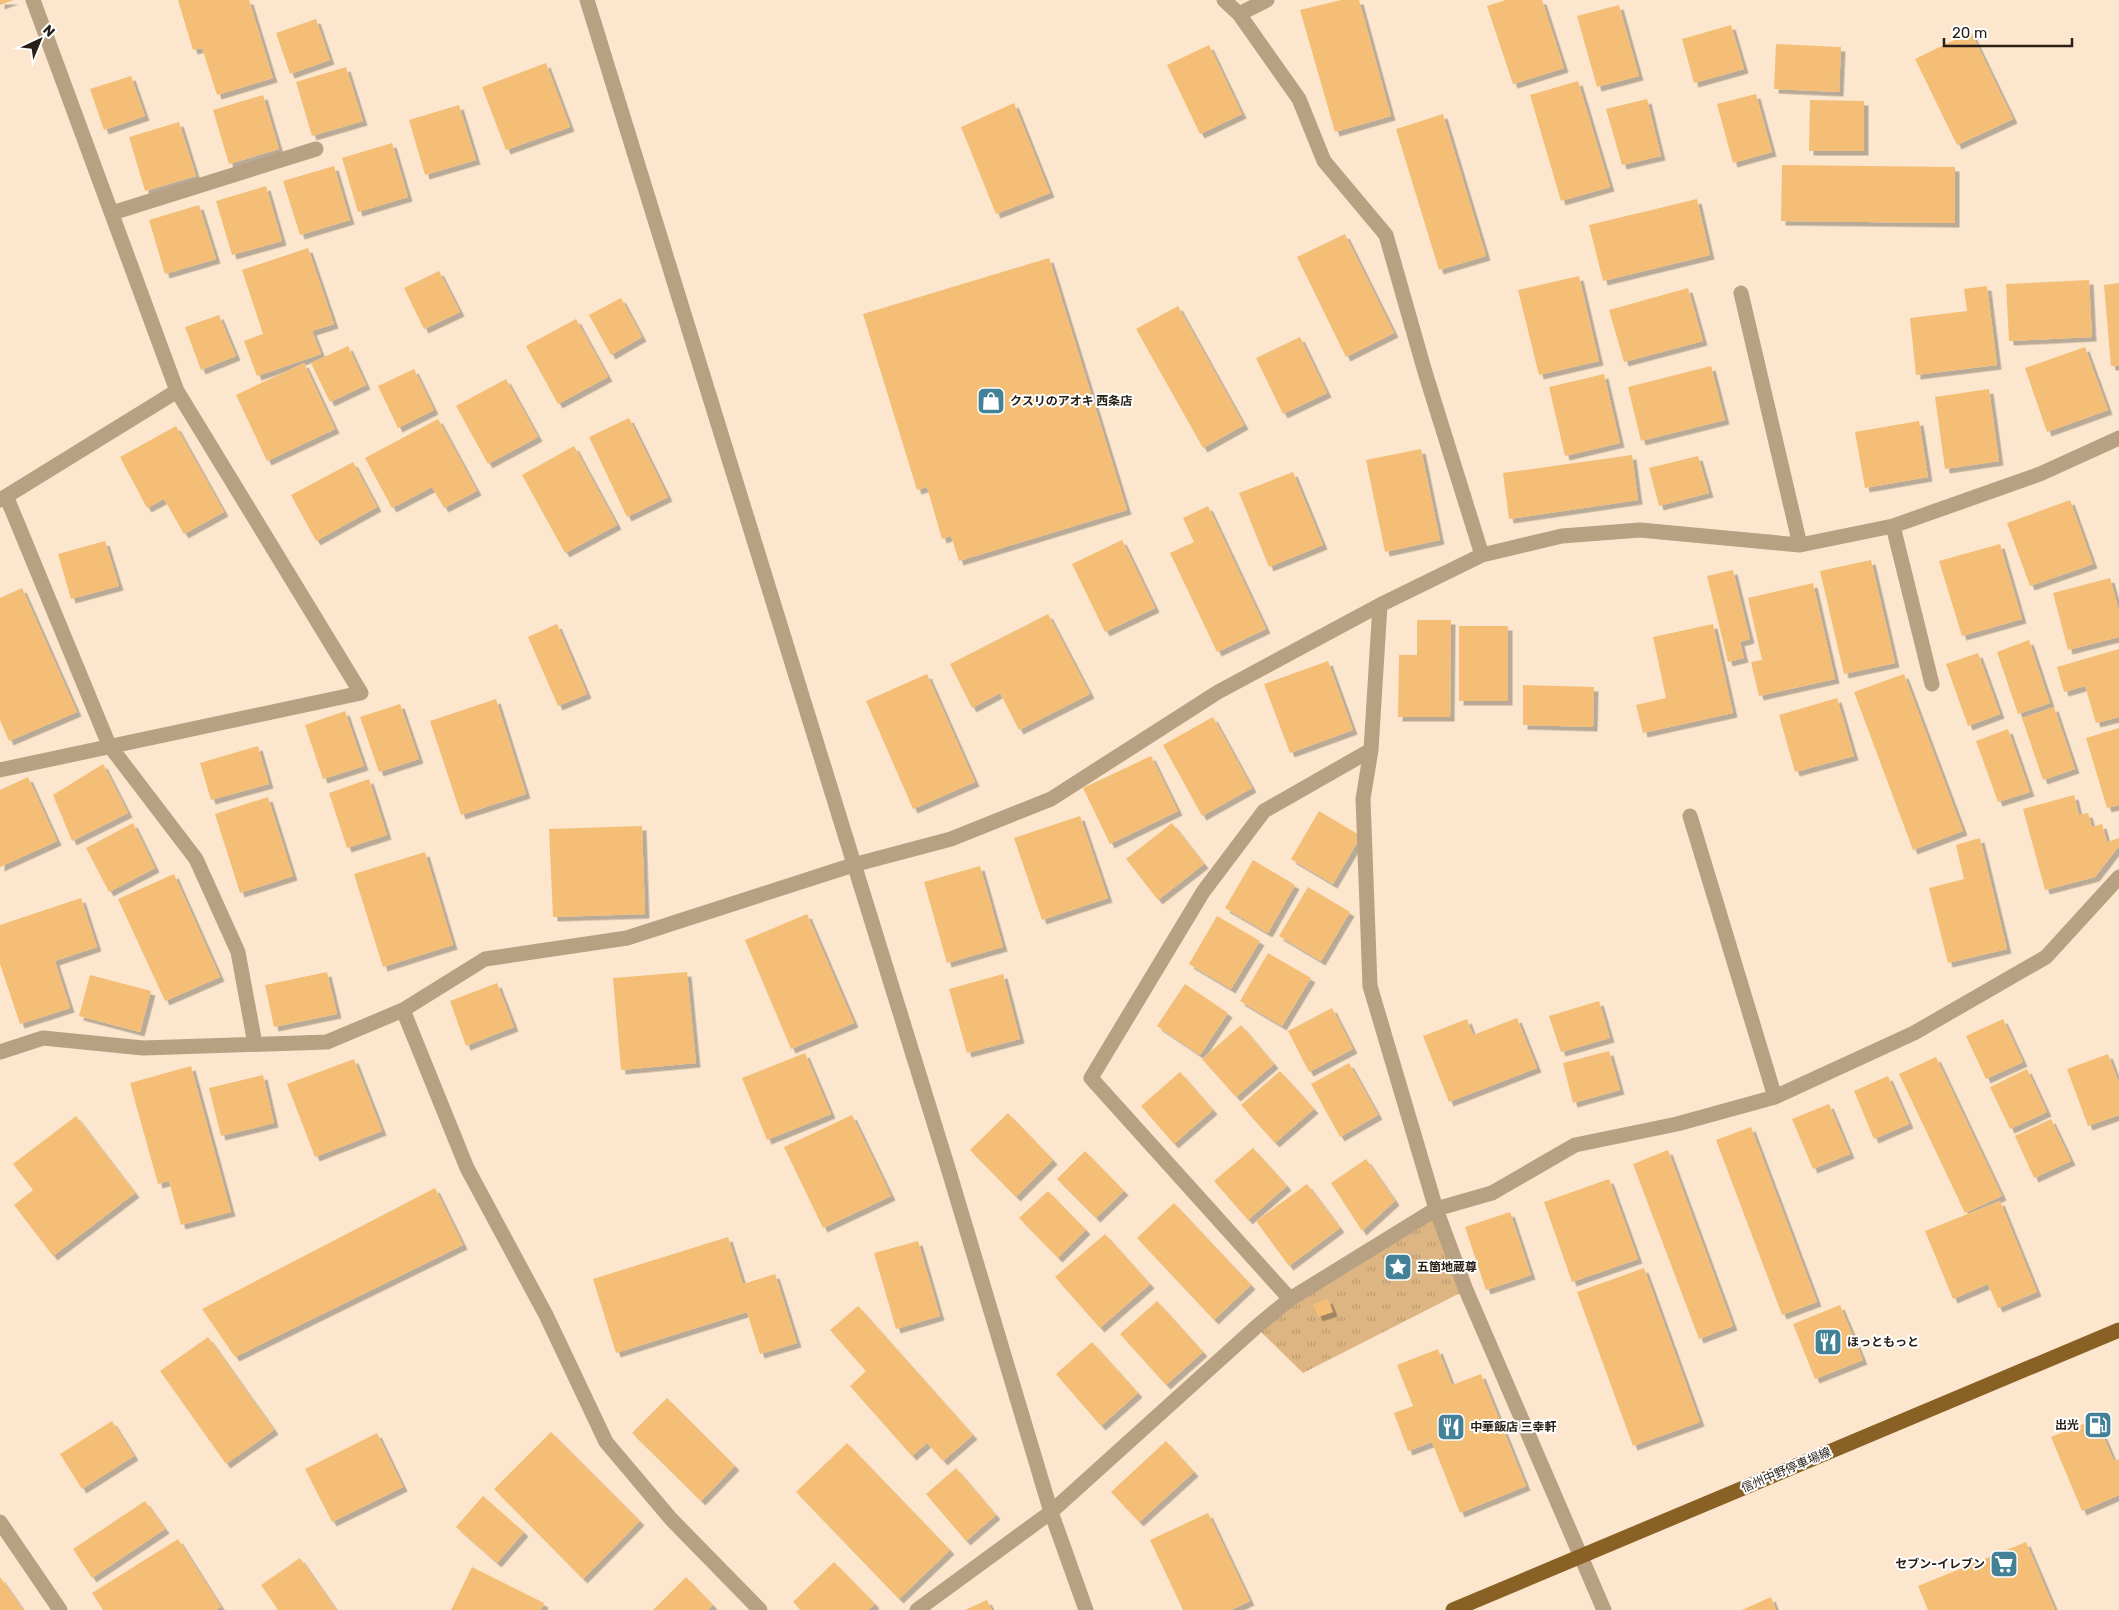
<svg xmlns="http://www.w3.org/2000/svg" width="2119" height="1610" font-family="Rubik,'Noto Sans JP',sans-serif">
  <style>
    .park { fill: url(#park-tufts) }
    .building { fill: #f4be76; filter: url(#shadow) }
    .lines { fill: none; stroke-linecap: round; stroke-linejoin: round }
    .minor { stroke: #b8a083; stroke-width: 15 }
    .major { stroke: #8a6124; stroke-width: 15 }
    .labels { text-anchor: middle; stroke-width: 4; stroke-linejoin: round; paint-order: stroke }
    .poi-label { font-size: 12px; font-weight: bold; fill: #282017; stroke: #fff; text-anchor: start }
    .street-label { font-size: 12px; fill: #282017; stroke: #fff }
  </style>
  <defs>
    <pattern id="park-tufts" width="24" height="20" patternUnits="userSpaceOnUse" patternTransform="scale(1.25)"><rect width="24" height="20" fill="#dcb583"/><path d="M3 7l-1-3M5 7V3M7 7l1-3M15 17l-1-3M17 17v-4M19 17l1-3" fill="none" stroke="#bd9b70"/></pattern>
    <filter id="shadow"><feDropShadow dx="4.5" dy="4.5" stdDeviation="0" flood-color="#0004"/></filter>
  </defs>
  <rect width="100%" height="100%" fill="#fce7ce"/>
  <!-- park -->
  <path class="park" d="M 1436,1209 L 1466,1290 L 1303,1373 L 1256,1327 Z"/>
  <!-- building -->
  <path class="building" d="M 0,0 L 14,0 L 0,5 Z
    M 178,0 L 249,0 L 273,78 L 217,95 L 202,48 L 193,50 Z
    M 1341,0 L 1359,0 L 1391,116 L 1335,132 L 1300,10 Z
    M 1506,0 L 1542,0 L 1564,68 L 1513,84 L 1487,6 Z
    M 1619,5 L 1639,76 L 1597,87 L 1577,16 Z
    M 316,19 L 330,60 L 290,74 L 276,33 Z
    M 1731,25 L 1744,69 L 1694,83 L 1682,39 Z
    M 1971,32 L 2013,119 L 1957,145 L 1915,59 Z
    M 1776,44 L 1841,47 L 1839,92 L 1774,89 Z
    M 1209,45 L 1242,114 L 1200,134 L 1167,65 Z
    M 546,63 L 570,127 L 506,150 L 482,87 Z
    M 346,67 L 363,121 L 312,136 L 296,82 Z
    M 131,76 L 145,116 L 104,130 L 90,89 Z
    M 1578,81 L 1610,187 L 1561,201 L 1530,95 Z
    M 1756,94 L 1772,152 L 1733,163 L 1717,104 Z
    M 263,95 L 279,149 L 229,164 L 213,110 Z
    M 1647,99 L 1661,156 L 1622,165 L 1606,109 Z
    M 1810,100 L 1864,101 L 1864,151 L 1809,151 Z
    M 1014,103 L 1050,193 L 996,214 L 961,127 Z
    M 459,105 L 476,160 L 425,175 L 409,120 Z
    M 1443,114 L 1486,256 L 1439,270 L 1396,129 Z
    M 179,122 L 196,176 L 145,191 L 129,137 Z
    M 392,143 L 408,197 L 358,212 L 342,158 Z
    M 1782,165 L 1955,167 L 1955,223 L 1781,221 Z
    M 334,166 L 350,220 L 300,235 L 283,181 Z
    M 266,186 L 282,241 L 232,255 L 216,201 Z
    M 1697,199 L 1710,255 L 1603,281 L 1589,225 Z
    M 199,205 L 216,259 L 165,274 L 149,220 Z
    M 1345,234 L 1394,333 L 1346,357 L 1297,257 Z
    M 308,248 L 334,324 L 312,331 L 321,354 L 257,376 L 244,341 L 263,334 L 242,270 Z
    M 1049,258 L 1127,510 L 959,561 L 951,536 L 942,539 L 927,487 L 917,490 L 863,314 Z
    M 439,271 L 460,312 L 424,329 L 404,288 Z
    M 1579,276 L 1599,361 L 1539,375 L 1518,290 Z
    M 2089,280 L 2092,337 L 2009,341 L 2006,284 Z
    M 2119,283 L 2119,366 L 2111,366 L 2104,285 Z
    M 1987,286 L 1997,365 L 1916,375 L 1910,318 L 1967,311 L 1964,289 Z
    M 1688,288 L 1703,341 L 1624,362 L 1609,310 Z
    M 621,298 L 642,337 L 611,355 L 589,315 Z
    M 1178,306 L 1244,425 L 1203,448 L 1136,329 Z
    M 219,315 L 236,356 L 201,370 L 185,327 Z
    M 576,319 L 608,377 L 558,404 L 526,346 Z
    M 1300,337 L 1327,393 L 1283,414 L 1256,358 Z
    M 348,346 L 366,385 L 330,402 L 311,363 Z
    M 2085,347 L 2108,410 L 2047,432 L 2025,368 Z
    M 304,363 L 335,429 L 267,461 L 236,395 Z
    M 1711,366 L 1725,420 L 1641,441 L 1628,387 Z
    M 414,369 L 434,410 L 398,428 L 378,386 Z
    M 1604,374 L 1620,443 L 1565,456 L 1549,387 Z
    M 506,379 L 538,437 L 488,464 L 456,406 Z
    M 1989,389 L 1999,461 L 1945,469 L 1935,397 Z
    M 629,418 L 668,497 L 627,517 L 589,437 Z
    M 438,419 L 477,491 L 444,508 L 432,487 L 392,508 L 365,458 Z
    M 1919,421 L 1928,477 L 1865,488 L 1855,432 Z
    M 176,426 L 224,512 L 184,534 L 164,499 L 147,508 L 120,457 Z
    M 574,446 L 617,525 L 565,553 L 522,475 Z
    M 1421,449 L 1440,540 L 1385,552 L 1366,460 Z
    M 1632,455 L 1638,500 L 1509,519 L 1503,473 Z
    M 1698,456 L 1709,493 L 1659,506 L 1649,468 Z
    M 353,462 L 377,507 L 316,541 L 291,495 Z
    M 1293,472 L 1323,545 L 1269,567 L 1239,493 Z
    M 2070,500 L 2093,564 L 2030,586 L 2007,523 Z
    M 1208,506 L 1266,629 L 1217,652 L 1170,553 L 1194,542 L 1183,518 Z
    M 1122,540 L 1155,608 L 1105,632 L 1072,564 Z
    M 105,541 L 119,586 L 71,599 L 58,554 Z
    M 2000,544 L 2022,619 L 1962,636 L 1939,561 Z
    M 1871,560 L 1895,663 L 1844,674 L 1820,571 Z
    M 1733,570 L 1750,639 L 1740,642 L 1744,658 L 1728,662 L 1707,576 Z
    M 2110,578 L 2119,611 L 2119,637 L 2068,650 L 2053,593 Z
    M 1813,583 L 1835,679 L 1759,696 L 1751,662 L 1762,660 L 1748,598 Z
    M 22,588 L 77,712 L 9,741 L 0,720 L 0,598 Z
    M 1048,614 L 1090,694 L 1019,730 L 1000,693 L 972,708 L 950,664 Z
    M 1417,620 L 1451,620 L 1450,717 L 1398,717 L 1399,655 L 1417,655 Z
    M 557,624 L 587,694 L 558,706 L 528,637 Z
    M 1713,624 L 1733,713 L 1643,733 L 1636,705 L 1666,698 L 1653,637 Z
    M 1459,626 L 1508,626 L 1508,701 L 1459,701 Z
    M 2029,640 L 2050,703 L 2018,714 L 1997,652 Z
    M 2119,649 L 2119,717 L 2096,723 L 2085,686 L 2064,692 L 2057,667 Z
    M 1978,653 L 2000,714 L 1968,726 L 1946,664 Z
    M 1328,661 L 1353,730 L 1290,753 L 1264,684 Z
    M 927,674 L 975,782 L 913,809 L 866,701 Z
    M 1904,674 L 1963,831 L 1913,850 L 1854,692 Z
    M 1523,685 L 1594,687 L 1593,727 L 1523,725 Z
    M 1837,698 L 1854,756 L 1795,772 L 1779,715 Z
    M 496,699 L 526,794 L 461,815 L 430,721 Z
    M 400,704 L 419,759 L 379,772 L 360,717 Z
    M 2054,707 L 2075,769 L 2043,780 L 2022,718 Z
    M 345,711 L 364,766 L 323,779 L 305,725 Z
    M 1213,717 L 1252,788 L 1202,816 L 1163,745 Z
    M 2119,728 L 2119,805 L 2107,808 L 2086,738 Z
    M 2008,729 L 2030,792 L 1998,802 L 1976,741 Z
    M 258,746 L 269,784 L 211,800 L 200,763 Z
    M 1151,756 L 1178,811 L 1110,844 L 1083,788 Z
    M 103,764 L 128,813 L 72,841 L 53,795 Z
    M 28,777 L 57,841 L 0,867 L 0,790 Z
    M 369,779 L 387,835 L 347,848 L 329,793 Z
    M 2074,795 L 2079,815 L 2088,813 L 2092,827 L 2102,824 L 2107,842 L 2119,838 L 2119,846 L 2095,877 L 2045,890 L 2023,809 Z
    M 268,797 L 293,876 L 240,893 L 215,814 Z
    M 1319,811 L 1361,836 L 1333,884 L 1291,859 Z
    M 1080,816 L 1108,898 L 1042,920 L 1014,838 Z
    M 133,823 L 155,868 L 109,892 L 86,848 Z
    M 1172,823 L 1204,864 L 1158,900 L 1126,859 Z
    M 642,826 L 645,914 L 553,917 L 549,829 Z
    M 1980,838 L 2007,949 L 1948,963 L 1929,888 L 1964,879 L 1956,845 Z
    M 425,852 L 453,945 L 383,967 L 354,874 Z
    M 1253,860 L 1295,885 L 1268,933 L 1225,908 Z
    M 980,866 L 1003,947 L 947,963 L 924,882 Z
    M 174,874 L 220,977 L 165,1001 L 118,899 Z
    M 1308,887 L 1350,912 L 1321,961 L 1279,936 Z
    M 81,898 L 97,947 L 55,961 L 70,1008 L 20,1024 L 0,964 L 0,925 Z
    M 807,914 L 854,1023 L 791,1049 L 745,940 Z
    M 1217,916 L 1260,941 L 1231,989 L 1189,964 Z
    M 1268,953 L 1311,978 L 1282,1026 L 1240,1001 Z
    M 327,972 L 337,1014 L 274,1027 L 265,985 Z
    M 687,972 L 696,1063 L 621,1070 L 613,978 Z
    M 1003,974 L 1020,1039 L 967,1053 L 949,989 Z
    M 90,975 L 151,991 L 140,1032 L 79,1016 Z
    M 497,983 L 514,1027 L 466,1046 L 450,1001 Z
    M 1185,984 L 1228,1013 L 1200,1055 L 1157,1026 Z
    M 1599,1001 L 1610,1038 L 1561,1052 L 1549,1016 Z
    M 1332,1008 L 1353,1049 L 1309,1072 L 1288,1031 Z
    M 1517,1018 L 1537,1068 L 1449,1102 L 1423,1036 L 1467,1019 L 1473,1035 Z
    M 2003,1019 L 2023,1062 L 1986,1079 L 1966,1036 Z
    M 1241,1025 L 1274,1064 L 1236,1097 L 1202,1059 Z
    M 1609,1051 L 1620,1090 L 1573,1103 L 1563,1063 Z
    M 805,1053 L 831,1114 L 767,1140 L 742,1078 Z
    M 2108,1054 L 2119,1083 L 2119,1115 L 2088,1126 L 2067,1069 Z
    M 1936,1057 L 2002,1196 L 1965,1213 L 1899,1074 Z
    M 354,1059 L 382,1131 L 315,1157 L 287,1084 Z
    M 1349,1063 L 1378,1115 L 1340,1137 L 1311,1084 Z
    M 191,1066 L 231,1212 L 181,1225 L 169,1181 L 158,1184 L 130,1083 Z
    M 2027,1069 L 2047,1112 L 2010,1129 L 1990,1087 Z
    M 1280,1071 L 1314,1109 L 1275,1143 L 1241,1105 Z
    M 1180,1072 L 1213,1110 L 1174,1144 L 1141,1106 Z
    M 263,1075 L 274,1123 L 221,1136 L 209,1088 Z
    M 1888,1076 L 1909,1124 L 1874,1139 L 1854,1091 Z
    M 1829,1104 L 1850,1154 L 1813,1169 L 1792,1119 Z
    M 1008,1113 L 1053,1160 L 1016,1197 L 970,1150 Z
    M 852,1115 L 891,1196 L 823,1228 L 784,1147 Z
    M 76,1116 L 135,1193 L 53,1256 L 14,1205 L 33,1190 L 13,1164 Z
    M 2051,1119 L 2071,1161 L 2034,1178 L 2015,1136 Z
    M 1751,1127 L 1817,1302 L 1782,1315 L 1716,1140 Z
    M 1253,1148 L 1287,1186 L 1248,1220 L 1214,1181 Z
    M 1668,1150 L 1733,1326 L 1699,1339 L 1633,1164 Z
    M 1085,1151 L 1124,1191 L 1096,1218 L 1057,1179 Z
    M 1366,1159 L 1395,1201 L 1362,1231 L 1331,1183 Z
    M 1609,1179 L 1638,1259 L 1572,1282 L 1544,1202 Z
    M 1307,1184 L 1340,1228 L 1289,1266 L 1256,1221 Z
    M 435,1188 L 463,1245 L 235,1357 L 202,1309 Z
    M 1048,1191 L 1086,1230 L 1058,1258 L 1019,1218 Z
    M 2000,1201 L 2037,1292 L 1998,1308 L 1988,1284 L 1953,1299 L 1925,1231 Z
    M 1174,1203 L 1251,1285 L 1214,1320 L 1137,1238 Z
    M 1510,1212 L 1531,1275 L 1486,1290 L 1465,1227 Z
    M 1105,1234 L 1150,1284 L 1100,1328 L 1055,1277 Z
    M 728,1237 L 743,1284 L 775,1274 L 797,1343 L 760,1354 L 747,1312 L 616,1353 L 593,1279 Z
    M 918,1241 L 940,1316 L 896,1329 L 874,1253 Z
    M 1644,1268 L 1700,1422 L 1633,1446 L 1577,1292 Z
    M 1328,1299 L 1333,1312 L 1318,1317 L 1313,1304 Z
    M 1157,1301 L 1203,1352 L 1166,1385 L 1120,1334 Z
    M 1840,1305 L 1863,1360 L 1815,1379 L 1793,1324 Z
    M 858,1306 L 973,1435 L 943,1461 L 927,1443 L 912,1456 L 850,1386 L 866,1371 L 830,1330 Z
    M 208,1337 L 274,1430 L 226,1464 L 160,1371 Z
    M 1092,1342 L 1138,1393 L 1101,1426 L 1056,1374 Z
    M 1438,1349 L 1452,1385 L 1481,1374 L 1526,1486 L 1460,1513 L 1432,1442 L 1408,1451 L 1394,1413 L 1413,1406 L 1397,1365 Z
    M 667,1398 L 735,1466 L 701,1501 L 632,1433 Z
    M 2096,1419 L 2114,1461 L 2119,1459 L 2119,1495 L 2082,1511 L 2051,1437 Z
    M 112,1421 L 134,1456 L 82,1489 L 60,1454 Z
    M 551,1432 L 640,1521 L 583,1579 L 494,1489 Z
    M 377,1433 L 403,1487 L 332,1522 L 305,1469 Z
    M 1166,1441 L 1194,1472 L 1139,1522 L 1111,1492 Z
    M 847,1443 L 950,1550 L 899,1599 L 796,1492 Z
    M 956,1468 L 996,1515 L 966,1541 L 926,1494 Z
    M 483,1496 L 524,1532 L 497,1563 L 456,1527 Z
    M 145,1501 L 165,1529 L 92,1578 L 73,1549 Z
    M 1208,1513 L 1250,1601 L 1231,1610 L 1183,1610 L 1150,1540 Z
    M 178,1539 L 221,1607 L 216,1610 L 103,1610 L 92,1593 Z
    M 2026,1542 L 2055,1610 L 1928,1610 L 1918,1586 Z
    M 300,1558 L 336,1610 L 278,1610 L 261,1585 Z
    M 834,1562 L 875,1604 L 868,1610 L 801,1610 L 793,1602 Z
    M 472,1567 L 544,1603 L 541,1610 L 451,1610 Z
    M 0,1577 L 23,1610 L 0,1610 Z
    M 686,1577 L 713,1605 L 708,1610 L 653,1610 Z
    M 1771,1597 L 1776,1610 L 1742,1610 Z
    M 987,1600 L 992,1610 L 965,1610 Z"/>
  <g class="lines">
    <!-- minor -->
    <path class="minor" d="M 587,0 L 948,1168 L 1051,1512 L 1086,1610
      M 1224,0 L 1239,14 L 1299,99 L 1324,161 L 1386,235 L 1425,372 L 1482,555
      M 1239,14 L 1267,0
      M 112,213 L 316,149
      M 1741,293 L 1800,545
      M 7,498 L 109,745 L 196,859 L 238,952 L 255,1044
      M 0,500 L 177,391 L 33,0
      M 1893,526 L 1932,684
      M 1380,605 L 1371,750 L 1363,799 L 1370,986 L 1436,1209 L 1466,1290 L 1604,1610
      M 0,770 L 361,693 L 177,391
      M 1690,816 L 1775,1097
      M 403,1010 L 467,1168 L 546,1315 L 606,1442 L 671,1519 L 760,1610
      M 0,1052 L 43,1038 L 143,1048 L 327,1042 L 403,1010 L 485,959 L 627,938 L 853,865 L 951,839 L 1051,799 L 1218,692 L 1380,605 L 1482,555 L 1562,536 L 1640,530 L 1800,545 L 1893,526 L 2040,474 L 2119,438
      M 1290,1299 L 1091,1078 L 1203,892 L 1264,811 L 1371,750
      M 0,1522 L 60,1610
      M 917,1610 L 1051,1512 L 1256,1327 L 1290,1299 L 1436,1209 L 1492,1193 L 1575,1145 L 1677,1124 L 1775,1097 L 1914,1033 L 2046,957 L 2119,877"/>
    <!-- major -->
    <path class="major" d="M 1453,1610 L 2119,1330"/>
  </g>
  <!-- icons -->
  <defs>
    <symbol id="shop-square" viewBox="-11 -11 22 22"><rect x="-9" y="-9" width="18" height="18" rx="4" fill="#438197" stroke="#fff"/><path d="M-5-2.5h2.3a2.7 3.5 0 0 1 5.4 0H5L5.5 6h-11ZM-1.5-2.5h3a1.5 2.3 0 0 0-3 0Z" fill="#fff"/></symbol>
    <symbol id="sight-square" viewBox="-11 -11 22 22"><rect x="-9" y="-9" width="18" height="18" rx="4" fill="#438197" stroke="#fff"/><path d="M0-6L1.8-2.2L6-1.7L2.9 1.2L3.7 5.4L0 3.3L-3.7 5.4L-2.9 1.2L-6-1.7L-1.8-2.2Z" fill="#fff"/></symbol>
    <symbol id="restaurant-square" viewBox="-11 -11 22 22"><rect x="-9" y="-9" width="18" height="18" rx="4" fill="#438197" stroke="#fff"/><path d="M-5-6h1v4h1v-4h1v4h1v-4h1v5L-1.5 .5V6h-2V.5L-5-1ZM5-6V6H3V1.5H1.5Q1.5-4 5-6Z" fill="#fff"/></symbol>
    <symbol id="fuel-square" viewBox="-11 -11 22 22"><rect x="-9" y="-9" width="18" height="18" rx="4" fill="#438197" stroke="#fff"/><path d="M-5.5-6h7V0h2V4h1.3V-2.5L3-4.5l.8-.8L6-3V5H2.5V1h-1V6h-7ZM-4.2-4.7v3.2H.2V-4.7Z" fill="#fff"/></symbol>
    <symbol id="supermarket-square" viewBox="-11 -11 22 22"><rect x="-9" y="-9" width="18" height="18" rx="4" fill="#438197" stroke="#fff"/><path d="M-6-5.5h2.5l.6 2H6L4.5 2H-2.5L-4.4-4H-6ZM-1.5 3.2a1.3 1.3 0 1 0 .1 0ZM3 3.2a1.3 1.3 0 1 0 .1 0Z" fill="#fff"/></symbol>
  </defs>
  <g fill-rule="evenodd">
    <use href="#shop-square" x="975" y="385" width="32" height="32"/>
    <use href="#sight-square" x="1382" y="1251" width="32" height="32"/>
    <use href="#restaurant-square" x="1812" y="1326" width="32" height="32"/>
    <use href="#fuel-square" x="2082" y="1409" width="32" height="32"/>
    <use href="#restaurant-square" x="1435" y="1411" width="32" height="32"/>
    <use href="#supermarket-square" x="1988" y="1548" width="32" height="32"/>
  </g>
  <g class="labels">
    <!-- poi labels -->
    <g class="poi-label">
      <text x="1010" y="405">クスリのアオキ 西条店</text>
      <text x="1417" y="1271">五箇地蔵尊</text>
      <text x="1847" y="1346">ほっともっと</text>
      <text x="2079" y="1429" text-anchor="end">出光</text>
      <text x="1470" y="1431">中華飯店 三幸軒</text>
      <text x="1985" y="1568" text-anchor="end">セブン-イレブン</text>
    </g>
    <!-- street labels -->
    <g class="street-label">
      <text transform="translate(1786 1470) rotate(-23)" y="4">信州中野停車場線</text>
    </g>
  </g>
  <!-- north arrow -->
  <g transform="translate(40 40) rotate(44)" stroke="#ffffff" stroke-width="4" paint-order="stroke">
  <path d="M0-4L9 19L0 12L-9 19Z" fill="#282017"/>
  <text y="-8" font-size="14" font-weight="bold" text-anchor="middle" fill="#282017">N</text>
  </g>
  <!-- scale -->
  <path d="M1944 38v8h128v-8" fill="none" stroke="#282017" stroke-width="2.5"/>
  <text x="1952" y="38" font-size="15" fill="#282017" stroke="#ffffff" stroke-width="4" paint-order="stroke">20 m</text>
</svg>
